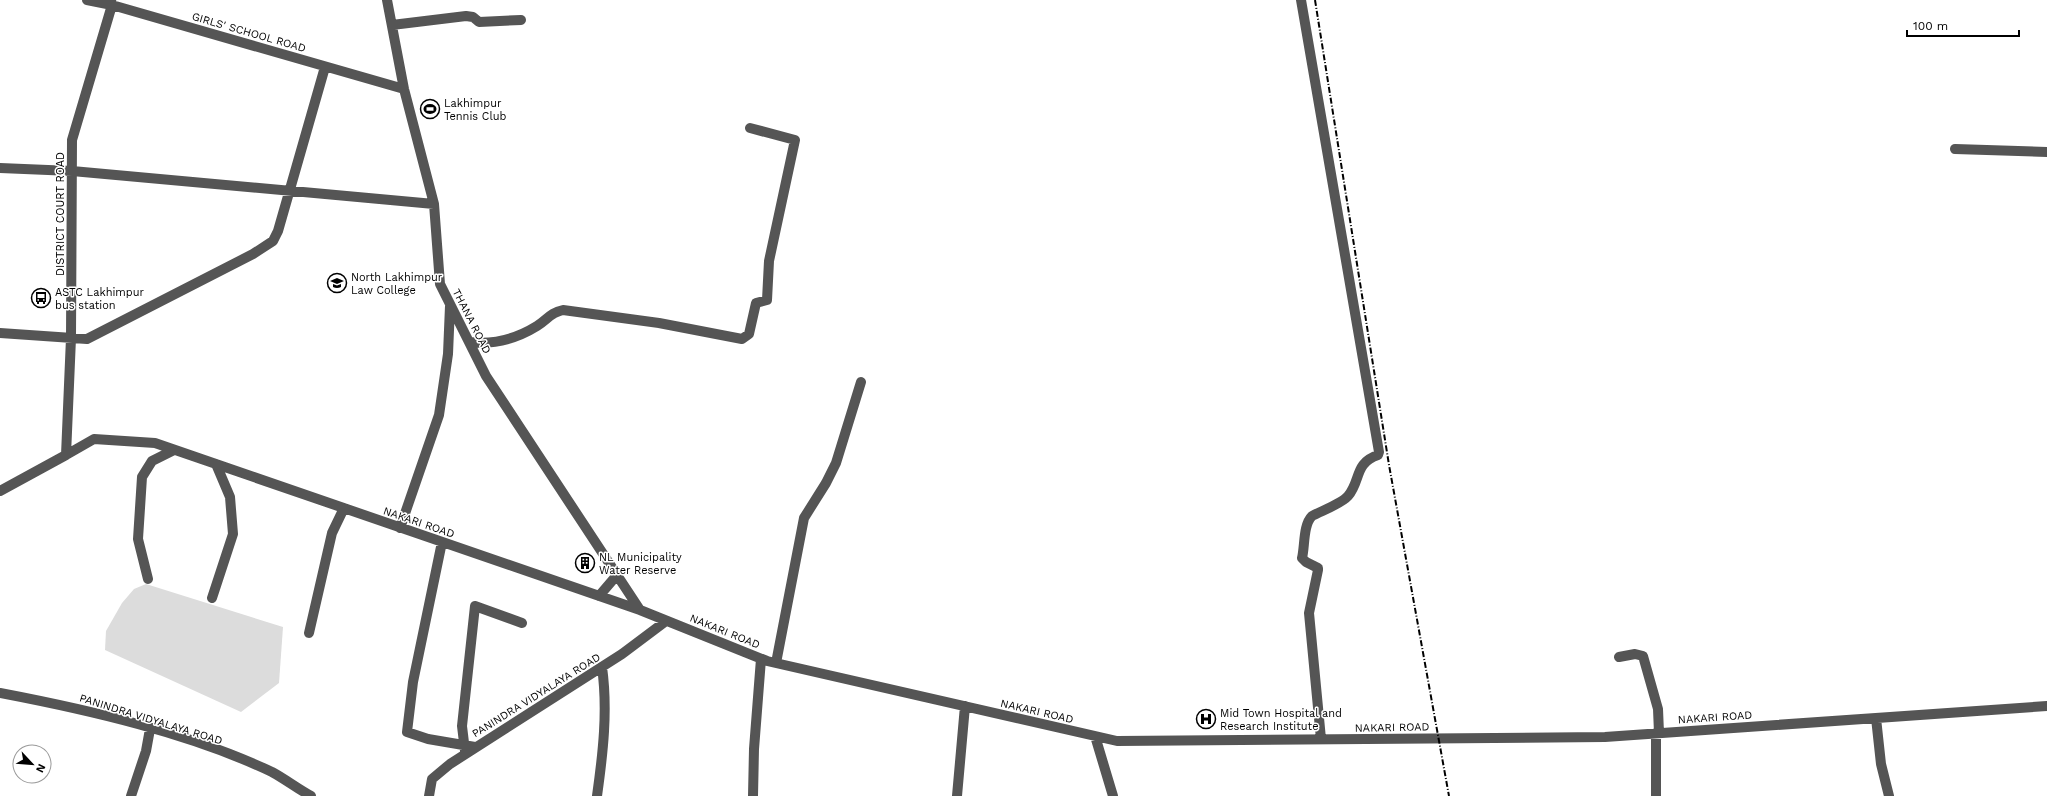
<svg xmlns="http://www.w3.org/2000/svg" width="2047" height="796" font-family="'Work Sans',sans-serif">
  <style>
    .green { fill: #dcdcdc }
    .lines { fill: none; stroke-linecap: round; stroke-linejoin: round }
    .minor { stroke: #555; stroke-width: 10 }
    .rail { stroke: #000; stroke-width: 2; stroke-dasharray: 6 2 1 2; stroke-linecap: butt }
    .labels { text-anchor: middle; stroke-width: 3; stroke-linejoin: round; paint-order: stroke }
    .street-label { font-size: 11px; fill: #000; stroke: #fff }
    .poi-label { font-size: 11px; fill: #000; stroke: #fff; text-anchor: start }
  </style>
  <rect width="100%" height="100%" fill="#fff"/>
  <!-- green -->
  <path class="green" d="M 146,584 L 283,627 L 279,683 L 241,712 L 105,650 L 106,631 L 122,603 L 134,589 Z"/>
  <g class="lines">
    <!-- minor -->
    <path class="minor" d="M 87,0 L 112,5 L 404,89
      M 387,0 L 404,89 L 434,204 L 440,284 L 486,376 L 640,610
      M 1301,0 L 1379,452 L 1378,455 C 1354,463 1361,481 1348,496 C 1341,504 1321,511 1312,516 C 1303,525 1305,546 1302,558 L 1306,562 L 1318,568 L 1318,570 L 1309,613 L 1321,739
      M 392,25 L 466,16 L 473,17 L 479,22 L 521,20
      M 1955,149 L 2047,152
      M 0,168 L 72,171 L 434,204
      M 0,333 L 87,339 L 253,254 L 273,241 L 278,231 L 325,67
      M 469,342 C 494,345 516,339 537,326 C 548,319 550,313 563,310 L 659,323 L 742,339 L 749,334 L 756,303 L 767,300 L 769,261 L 795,140 L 750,128
      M 66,455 L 94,439 L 155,443 L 640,610 L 767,661 L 1117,741 L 1605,737 L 2047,706
      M 0,491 L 66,455 L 71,338 L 72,140 L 112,5 L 111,0
      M 400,528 L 439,415 L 448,354 L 450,306
      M 442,542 L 413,682 L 407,732 L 428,739 L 475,747
      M 148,579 L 138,539 L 142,477 L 152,461 L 174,450
      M 599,596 L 617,575
      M 212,598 L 233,534 L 230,497 L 216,464
      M 309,633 L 332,533 L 344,508
      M 1619,657 L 1635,654 L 1643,656 L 1658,709 L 1659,733
      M 776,663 L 804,518 L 826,483 L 836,463 L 861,382
      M 0,693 C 89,710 190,733 272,772 C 285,779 298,789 311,796
      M 1876,718 L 1881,764 L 1889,796
      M 1656,733 L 1656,796
      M 1095,736 L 1113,796
      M 465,751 L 462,726 L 475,606 L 522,623
      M 131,796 L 146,751 L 150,729
      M 429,796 L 432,779 L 450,764 L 622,654 L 666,621
      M 597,796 C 603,753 608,710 602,667
      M 753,796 L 754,749 L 761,659
      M 957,796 L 965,706"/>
    <!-- rail -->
    <path class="rail" d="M 1315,0 L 1389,465 L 1449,796"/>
  </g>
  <!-- icons -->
  <defs>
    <symbol id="stadium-ring" viewBox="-11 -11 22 22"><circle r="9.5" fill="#fff" stroke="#000" stroke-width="1.5"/><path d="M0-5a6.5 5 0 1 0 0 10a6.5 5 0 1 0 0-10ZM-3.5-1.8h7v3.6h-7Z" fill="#000"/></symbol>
    <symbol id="university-ring" viewBox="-11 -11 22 22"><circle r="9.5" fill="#fff" stroke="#000" stroke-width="1.5"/><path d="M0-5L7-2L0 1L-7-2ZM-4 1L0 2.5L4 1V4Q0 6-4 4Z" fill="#000"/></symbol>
    <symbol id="bus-ring" viewBox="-11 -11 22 22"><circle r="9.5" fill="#fff" stroke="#000" stroke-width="1.5"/><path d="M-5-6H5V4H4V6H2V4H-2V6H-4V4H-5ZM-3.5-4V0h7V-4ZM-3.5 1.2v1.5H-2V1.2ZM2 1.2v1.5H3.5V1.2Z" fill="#000"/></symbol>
    <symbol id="building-ring" viewBox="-11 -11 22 22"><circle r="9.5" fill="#fff" stroke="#000" stroke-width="1.5"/><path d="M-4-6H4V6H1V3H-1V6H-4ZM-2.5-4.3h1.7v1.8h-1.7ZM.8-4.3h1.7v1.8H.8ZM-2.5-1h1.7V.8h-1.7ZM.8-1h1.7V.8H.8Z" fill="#000"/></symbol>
    <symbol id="hospital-ring" viewBox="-11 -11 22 22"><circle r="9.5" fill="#fff" stroke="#000" stroke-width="1.5"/><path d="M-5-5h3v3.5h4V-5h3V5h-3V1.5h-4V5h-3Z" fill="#000"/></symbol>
  </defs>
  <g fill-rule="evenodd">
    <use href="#stadium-ring" x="419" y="98" width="22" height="22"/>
    <use href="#university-ring" x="326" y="272" width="22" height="22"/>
    <use href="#bus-ring" x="30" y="287" width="22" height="22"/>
    <use href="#building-ring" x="574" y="552" width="22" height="22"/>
    <use href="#hospital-ring" x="1195" y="708" width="22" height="22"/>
  </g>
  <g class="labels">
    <!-- street labels -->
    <g class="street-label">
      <text transform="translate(249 32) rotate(16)" y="4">GIRLS' SCHOOL ROAD</text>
      <text transform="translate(60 214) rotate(-90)" y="4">DISTRICT COURT ROAD</text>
      <text transform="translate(472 321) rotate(63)" y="4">THANA ROAD</text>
      <text transform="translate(419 522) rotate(19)" y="4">NAKARI ROAD</text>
      <text transform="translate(725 631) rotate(22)" y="4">NAKARI ROAD</text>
      <text transform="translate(536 695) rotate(-32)" y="4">PANINDRA VIDYALAYA ROAD</text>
      <text transform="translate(1037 711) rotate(13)" y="4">NAKARI ROAD</text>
      <text transform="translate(1715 717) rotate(-4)" y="4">NAKARI ROAD</text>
      <text transform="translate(151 719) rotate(17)" y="4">PANINDRA VIDYALAYA ROAD</text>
      <text transform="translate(1392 727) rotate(-1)" y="4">NAKARI ROAD</text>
    </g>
    <!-- poi labels -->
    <g class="poi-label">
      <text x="444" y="107">Lakhimpur<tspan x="444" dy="13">Tennis Club</tspan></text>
      <text x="351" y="281">North Lakhimpur<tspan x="351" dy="13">Law College</tspan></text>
      <text x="55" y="296">ASTC Lakhimpur<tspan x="55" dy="13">bus station</tspan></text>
      <text x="599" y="561">NL Municipality<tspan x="599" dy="13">Water Reserve</tspan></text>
      <text x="1220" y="717">Mid Town Hospital and<tspan x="1220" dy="13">Research Institute</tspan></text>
    </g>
  </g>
  <!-- north arrow -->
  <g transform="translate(32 764) rotate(116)"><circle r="19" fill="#ffffff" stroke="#999999"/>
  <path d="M0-3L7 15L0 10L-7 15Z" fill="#000000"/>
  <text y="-6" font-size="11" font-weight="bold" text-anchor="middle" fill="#000000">N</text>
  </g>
  <!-- scale -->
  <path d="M1907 30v6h112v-6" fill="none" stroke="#000000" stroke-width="2"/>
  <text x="1913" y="30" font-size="12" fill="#000000" stroke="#ffffff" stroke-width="3" paint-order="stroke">100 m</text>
</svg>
